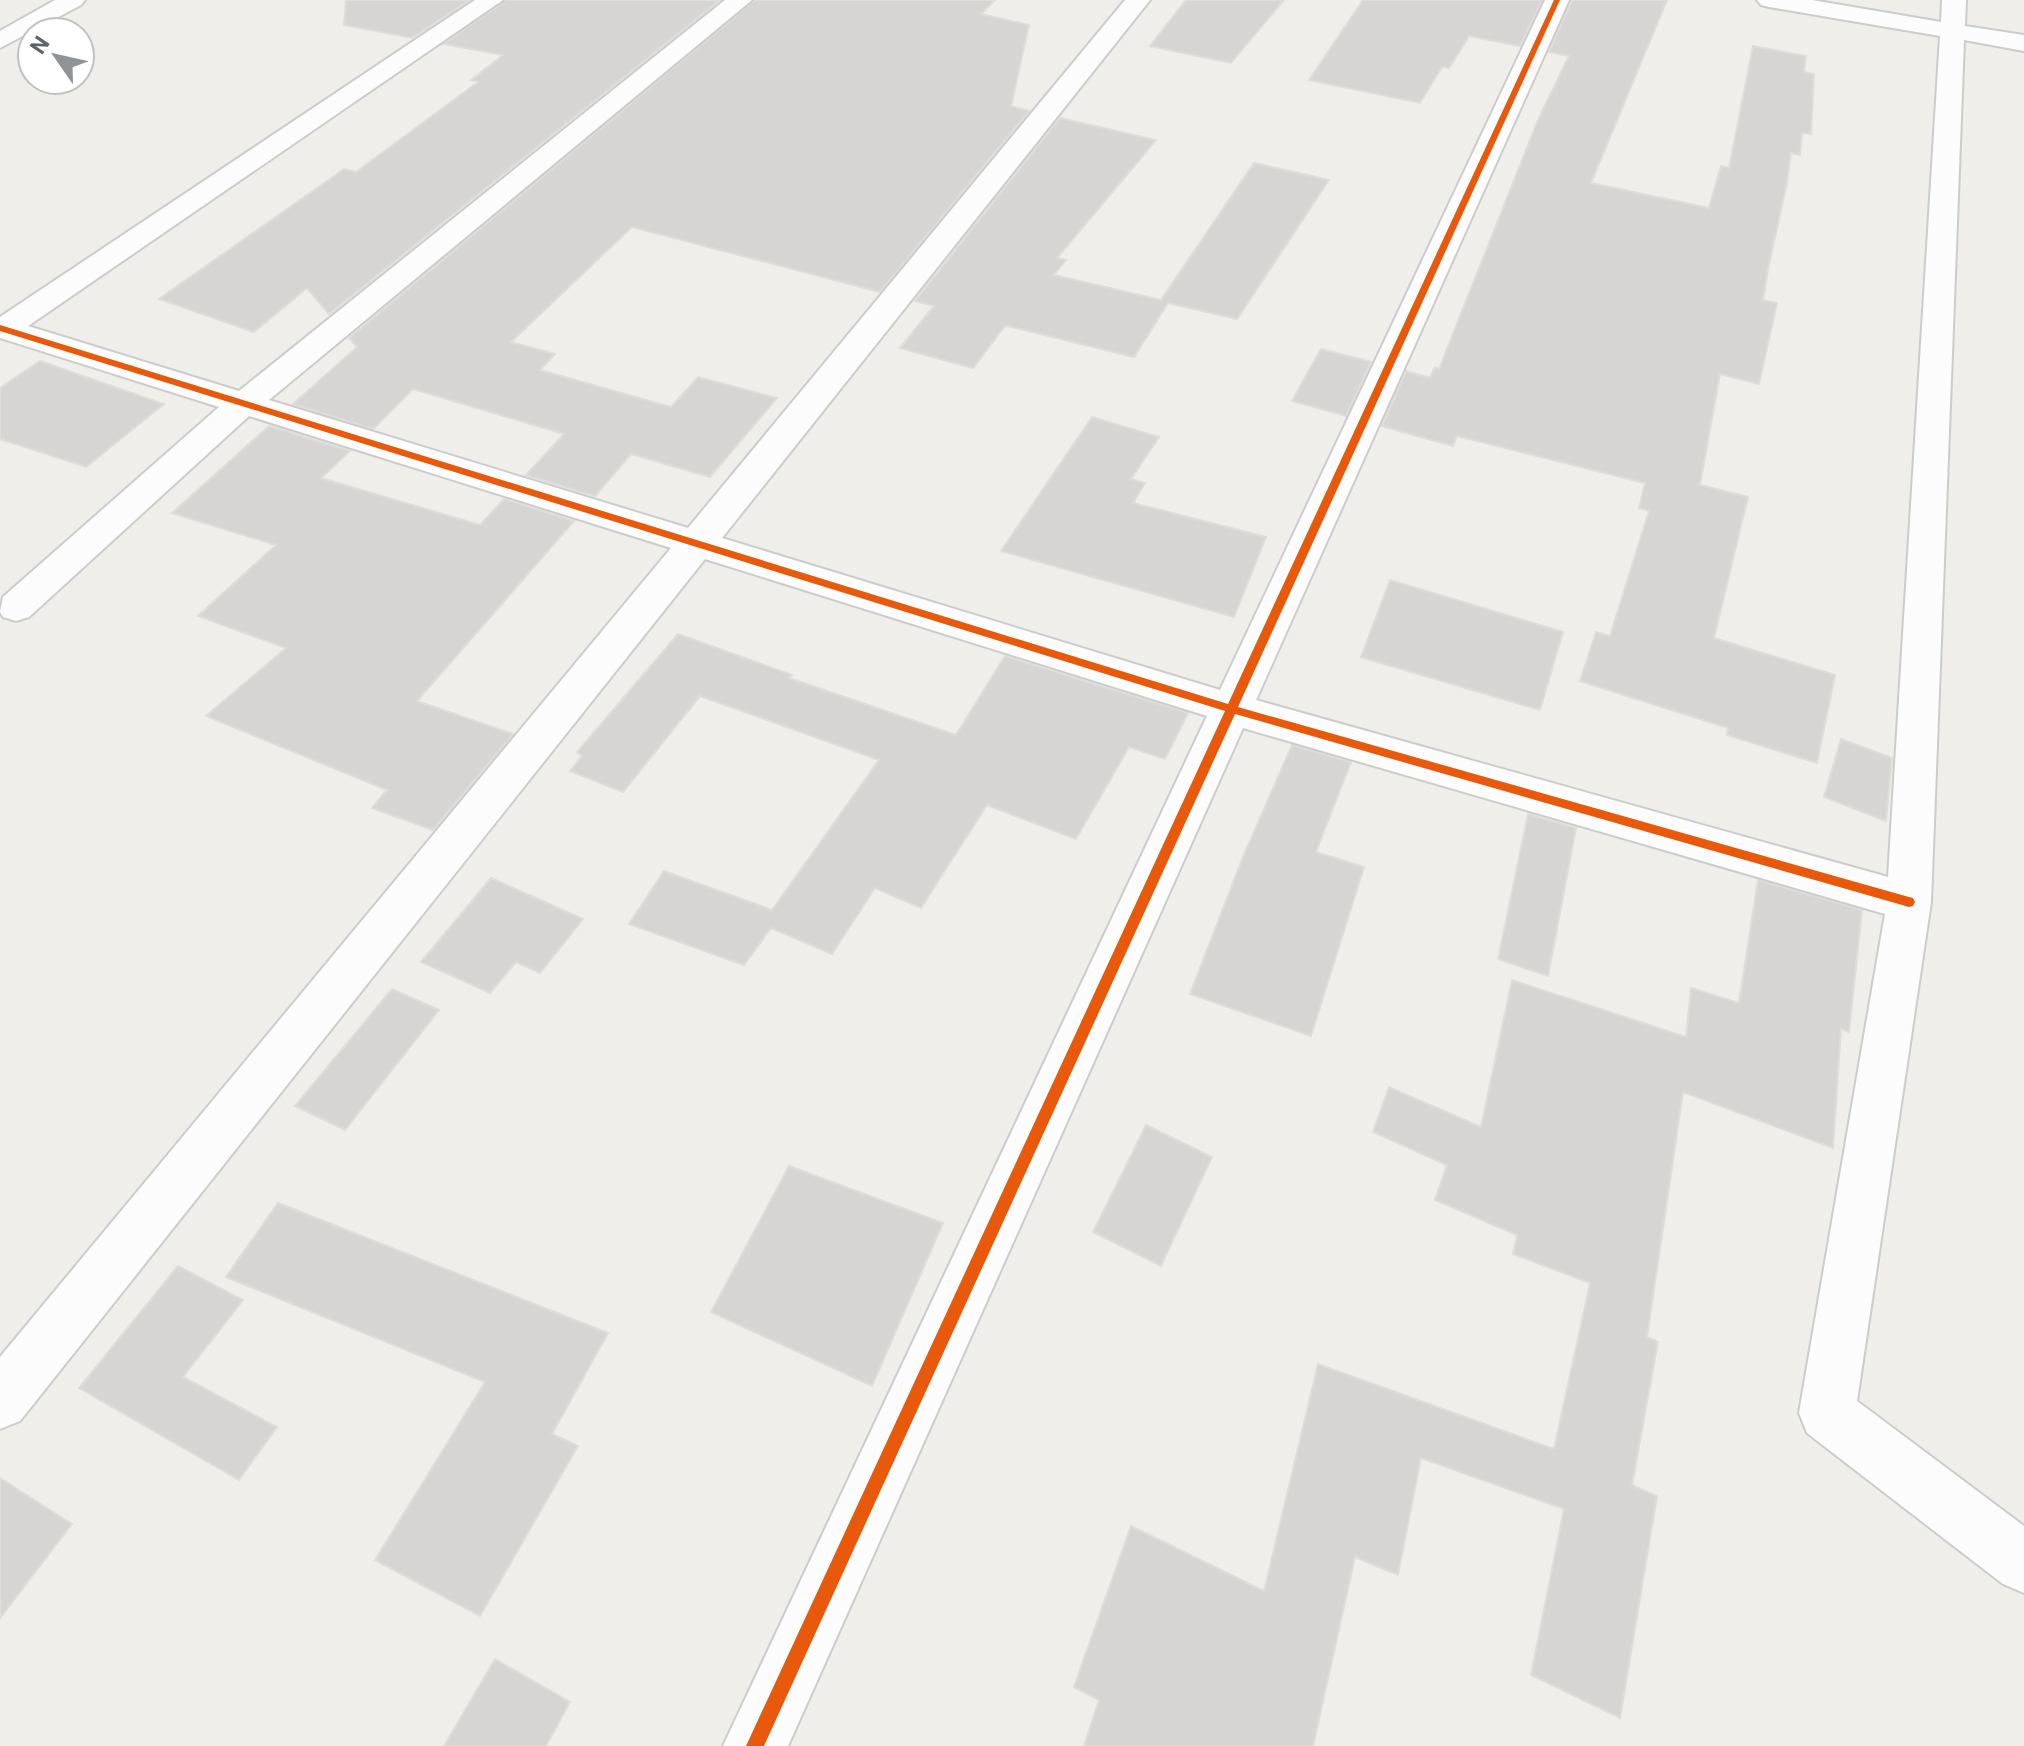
<svg xmlns="http://www.w3.org/2000/svg" width="2024" height="1746" font-family="Roboto,sans-serif">
  <style>
    .building { fill: #d6d5d3; stroke: #deddd9; stroke-width: 2 }
    .lines { fill: none; stroke-linecap: round; stroke-linejoin: round }
    .minor-casing { stroke: #cbcccc; stroke-width: 4 }
    .minor { fill: #fdfcfc; fill-rule: evenodd }
    .cycleway-casing { stroke: #fff; stroke-width: 5 }
    .cycleway { fill: #e8590c; fill-rule: evenodd }
  </style>
  <rect width="100%" height="100%" fill="#efeeea"/>
  <!-- building -->
  <path class="building" d="M 346,0 L 470,0 L 412,38 L 344,25 Z
    M 506,0 L 720,0 L 329,314 L 307,288 L 254,332 L 159,299 L 344,169 L 356,172 L 478,82 L 471,80 L 503,55 L 444,44 Z
    M 755,0 L 995,0 L 981,14 L 1029,25 L 1011,106 L 1029,111 L 880,292 L 632,227 L 511,342 L 555,354 L 540,370 L 671,407 L 698,377 L 777,398 L 710,477 L 631,454 L 595,496 L 526,475 L 564,434 L 413,389 L 373,429 L 293,404 L 357,347 L 349,338 Z
    M 1186,0 L 1284,0 L 1231,63 L 1150,46 Z
    M 1363,0 L 1542,0 L 1520,46 L 1469,36 L 1449,68 L 1442,67 L 1420,103 L 1309,80 Z
    M 1572,0 L 1667,0 L 1591,183 L 1709,208 L 1721,166 L 1729,168 L 1753,46 L 1806,56 L 1804,72 L 1814,74 L 1811,134 L 1802,133 L 1800,155 L 1791,153 L 1787,183 L 1768,269 L 1763,300 L 1777,303 L 1759,384 L 1720,374 L 1700,485 L 1748,497 L 1714,638 L 1835,675 L 1817,763 L 1727,735 L 1728,728 L 1580,681 L 1596,632 L 1610,636 L 1649,511 L 1639,508 L 1645,483 L 1457,436 L 1453,446 L 1382,426 L 1406,371 L 1430,378 L 1435,367 L 1439,369 L 1538,120 L 1569,56 L 1549,52 Z
    M 1060,118 L 1156,140 L 1057,258 L 1066,260 L 1054,275 L 1161,300 L 1254,163 L 1329,180 L 1237,319 L 1168,303 L 1134,357 L 1008,326 L 1004,327 L 973,368 L 900,348 L 934,306 L 915,301 Z
    M 1321,349 L 1371,362 L 1346,416 L 1292,401 Z
    M 40,361 L 164,404 L 86,467 L 0,439 L 0,388 Z
    M 1092,417 L 1159,437 L 1131,479 L 1145,483 L 1133,503 L 1266,537 L 1234,617 L 1001,551 Z
    M 269,426 L 350,451 L 321,478 L 480,525 L 504,499 L 574,521 L 417,701 L 513,734 L 433,830 L 372,808 L 387,790 L 206,716 L 286,648 L 198,616 L 276,545 L 172,513 Z
    M 1390,580 L 1563,632 L 1540,710 L 1361,657 Z
    M 678,634 L 792,675 L 789,678 L 956,735 L 1005,656 L 1188,713 L 1165,759 L 1129,747 L 1076,839 L 987,805 L 921,908 L 875,888 L 832,954 L 771,928 L 744,965 L 629,924 L 664,871 L 772,910 L 879,760 L 700,696 L 623,792 L 570,771 L 582,756 L 577,752 Z
    M 1841,739 L 1892,758 L 1886,821 L 1824,797 Z
    M 1292,745 L 1351,762 L 1316,852 L 1364,867 L 1311,1036 L 1190,994 L 1243,857 Z
    M 1528,814 L 1576,828 L 1548,976 L 1498,959 Z
    M 491,878 L 583,919 L 540,973 L 516,962 L 490,993 L 421,962 Z
    M 1758,880 L 1862,910 L 1849,1032 L 1841,1029 L 1833,1148 L 1683,1092 L 1647,1337 L 1658,1342 L 1632,1485 L 1657,1496 L 1620,1718 L 1531,1675 L 1564,1509 L 1421,1458 L 1398,1575 L 1355,1557 L 1313,1746 L 1084,1746 L 1099,1700 L 1074,1687 L 1131,1526 L 1264,1591 L 1318,1364 L 1554,1449 L 1590,1283 L 1513,1254 L 1517,1235 L 1435,1200 L 1447,1165 L 1373,1132 L 1389,1087 L 1481,1127 L 1512,980 L 1686,1037 L 1691,988 L 1739,1003 Z
    M 392,989 L 439,1010 L 345,1130 L 295,1106 Z
    M 1146,1125 L 1212,1157 L 1161,1266 L 1093,1232 Z
    M 789,1166 L 943,1223 L 872,1386 L 711,1312 Z
    M 278,1203 L 608,1333 L 552,1434 L 578,1446 L 480,1616 L 375,1560 L 485,1382 L 226,1277 Z
    M 178,1266 L 243,1300 L 183,1377 L 277,1427 L 239,1480 L 79,1388 Z
    M 0,1478 L 72,1524 L 0,1618 Z
    M 495,1659 L 570,1702 L 546,1746 L 444,1746 Z"/>
  <g class="lines">
    <defs>
      <path id="minor" d="M 55,0 L 85,0 L 81,5 L 0,48 L 0,31 Z
        M 475,0 L 503,0 L 28,326 L 239,391 L 725,0 L 752,0 L 269,400 L 688,528 L 1125,0 L 1150,0 L 722,538 L 1220,690 L 1545,0 L 1569,0 L 1256,700 L 1888,877 L 1940,36 L 1769,7 L 1761,5 L 1757,0 L 1812,0 L 1941,22 L 1942,0 L 1966,0 L 1965,26 L 2024,35 L 2024,51 L 1964,40 L 1931,902 L 1857,1401 L 2024,1526 L 2024,1593 L 2003,1584 L 1807,1433 L 1799,1413 L 1885,914 L 1243,728 L 788,1746 L 723,1746 L 1207,716 L 705,559 L 20,1421 L 0,1429 L 0,1357 L 671,548 L 249,416 L 29,617 L 16,621 L 3,617 L 0,612 L 3,597 L 219,407 L 0,338 L 0,317 Z"/>
    </defs>
    <!-- minor casing -->
    <use href="#minor" class="minor-casing"/>
    <!-- minor -->
    <use href="#minor" class="minor"/>
    <defs>
      <path id="cycleway" d="M 1554,0 L 1560,0 L 1238,707 L 1909,897 L 1913,898 L 1915,902 L 1913,906 L 1909,907 L 1235,714 L 764,1746 L 746,1746 L 1225,711 L 0,331 L 0,325 L 1228,704 Z"/>
    </defs>
    <!-- cycleway casing -->
    <use href="#cycleway" class="cycleway-casing"/>
    <!-- cycleway -->
    <use href="#cycleway" class="cycleway"/>
  </g>
  <!-- north arrow -->
  <g transform="translate(56 56) rotate(304)"><circle r="38" fill="#ffffff" stroke="#bfc1c3" stroke-width="2"/>
  <path d="M0-6L14 30L0 20L-14 30Z" fill="#919496"/>
  <text y="-12" font-size="22" font-weight="bold" text-anchor="middle" fill="#5f6368">N</text>
  </g>
</svg>
